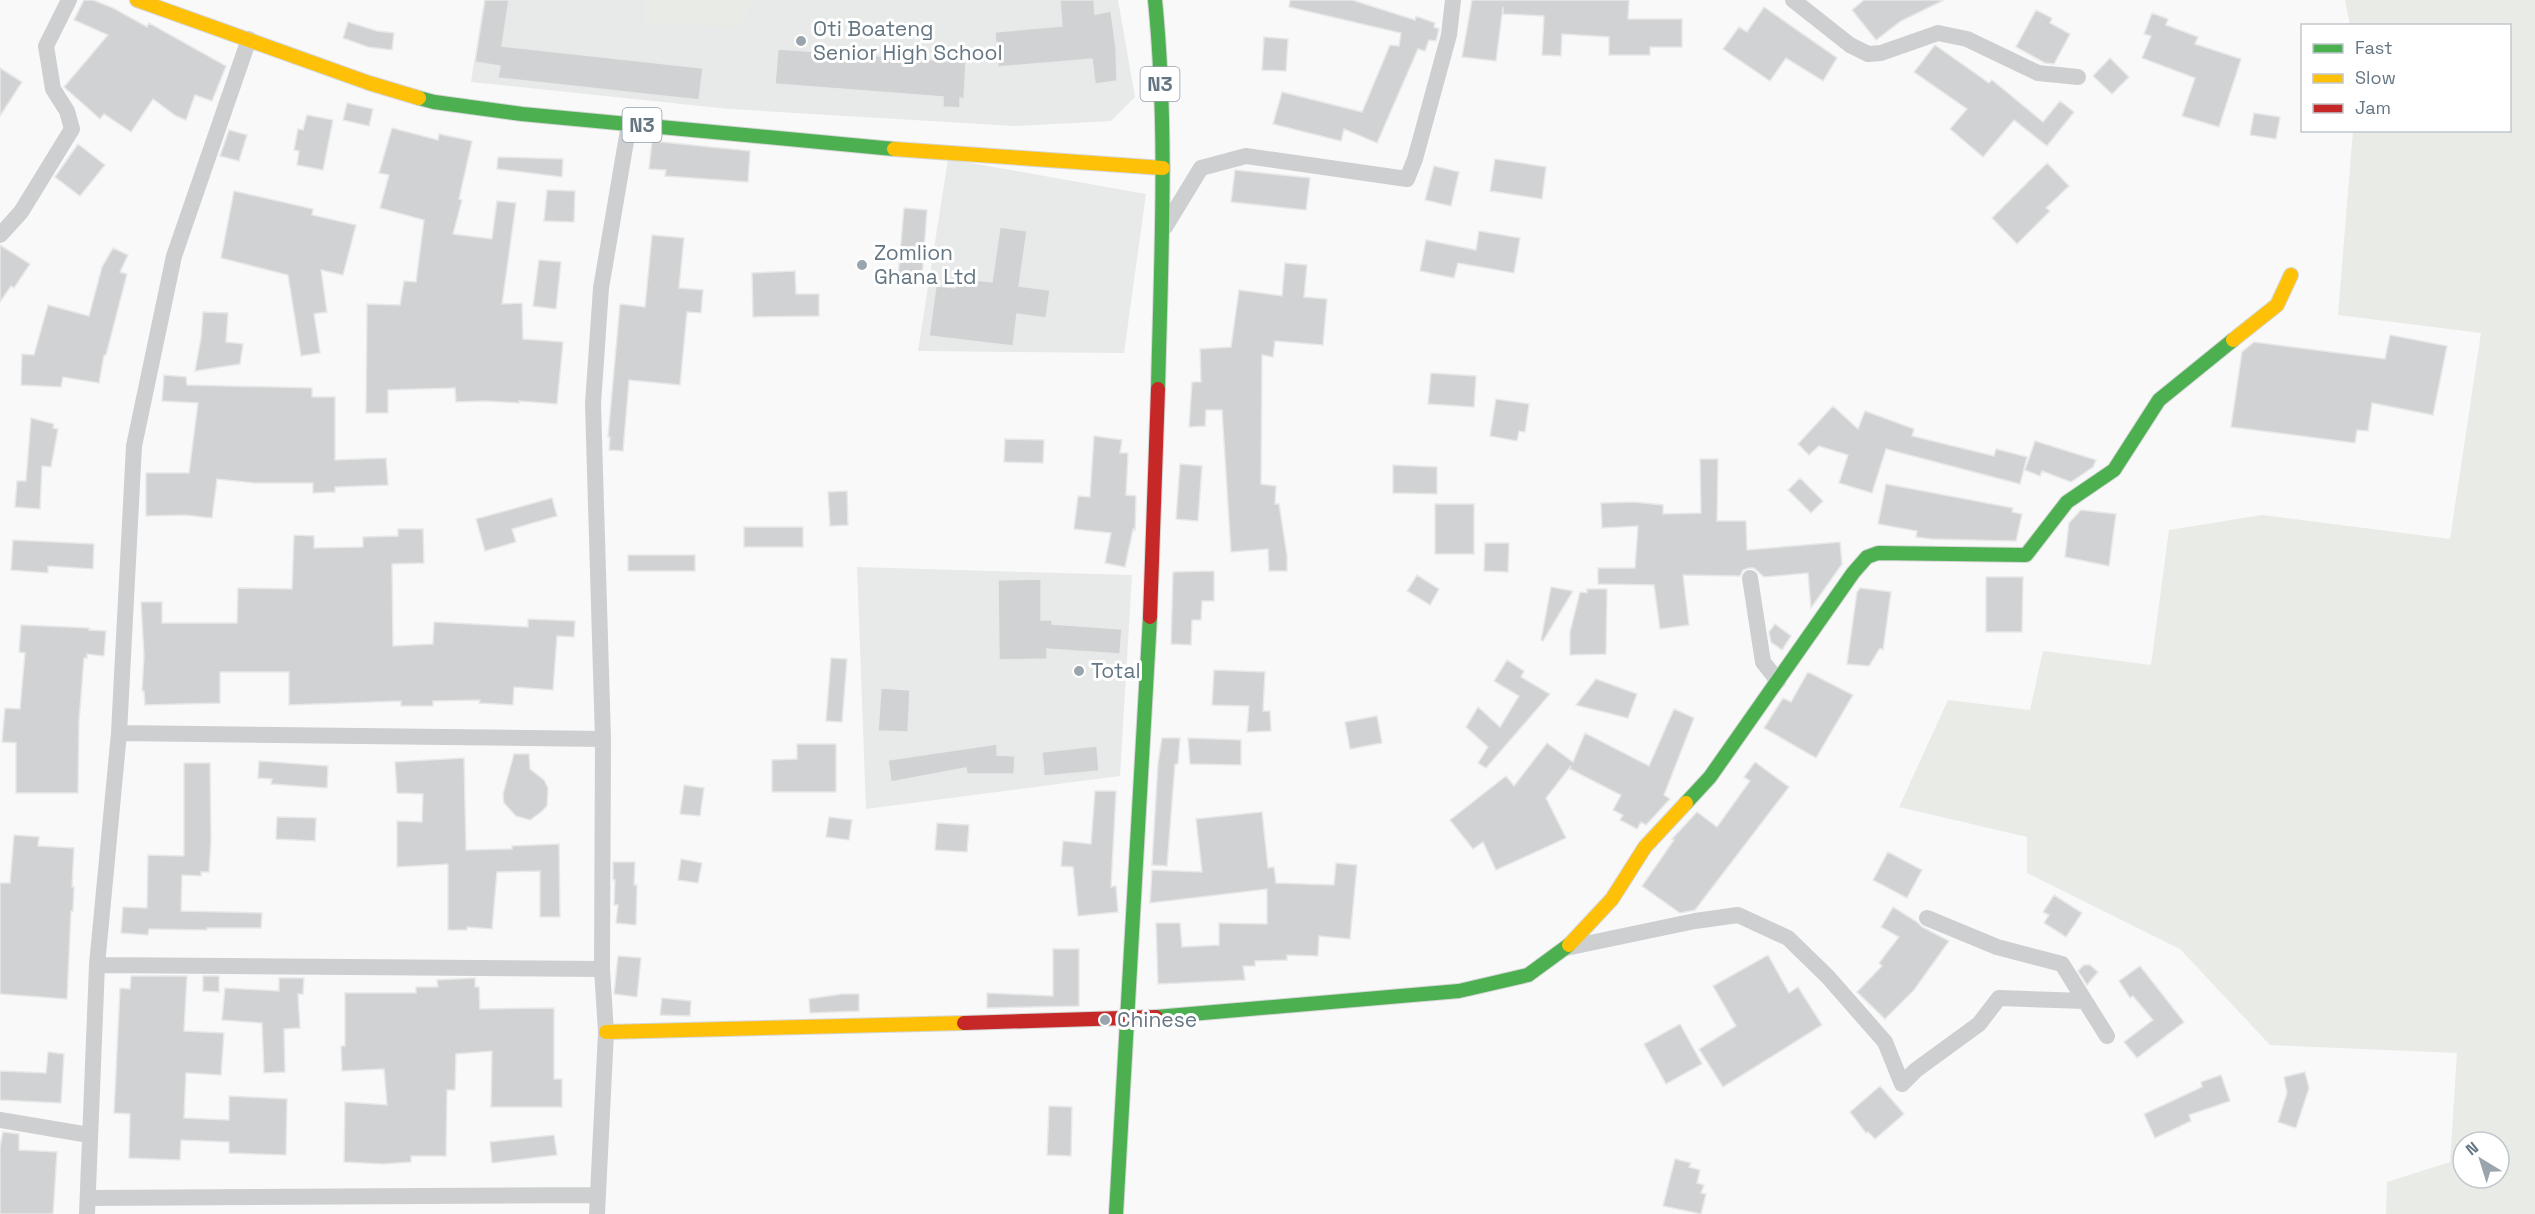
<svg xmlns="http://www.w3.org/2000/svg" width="2535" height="1214" font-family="'Space Grotesk',sans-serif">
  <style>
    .built { fill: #e8e9e9 }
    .green { fill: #e8ebe6; fill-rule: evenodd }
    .building { fill: #d0d2d3; stroke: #e8e8e8; stroke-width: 1.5 }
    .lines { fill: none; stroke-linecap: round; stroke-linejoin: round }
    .fast-casing { stroke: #d5d6d7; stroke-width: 16 }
    .slow-casing { stroke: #d5d6d7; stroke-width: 16 }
    .jam-casing { stroke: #d5d6d7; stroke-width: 16 }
    .street { stroke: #cecfd0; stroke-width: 16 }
    .fast { stroke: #4caf50; stroke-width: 14 }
    .slow { stroke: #ffc107; stroke-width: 14 }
    .jam { stroke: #c62828; stroke-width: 14 }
    .poi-dot { fill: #99a4ac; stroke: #fff; stroke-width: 2 }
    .labels { text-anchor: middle; stroke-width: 6; stroke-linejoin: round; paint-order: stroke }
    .shield { fill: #fff; stroke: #939fa8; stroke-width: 1.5 }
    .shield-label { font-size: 20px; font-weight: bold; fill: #657683 }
    .poi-label { font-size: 21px; fill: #657683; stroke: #fff; text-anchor: start }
  </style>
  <rect width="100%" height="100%" fill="#f9f9f9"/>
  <!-- built -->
  <path class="built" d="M 484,0 L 1118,0 L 1135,97 L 1111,121 L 1015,126 L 729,109 L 471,82 Z
    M 948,159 L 1146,194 L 1124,353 L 918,351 Z
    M 857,567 L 1132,575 L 1120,776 L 866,809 Z"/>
  <!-- green -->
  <path class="green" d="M 645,0 L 753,0 L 741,27 L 645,24 Z
    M 2345,0 L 2535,0 L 2535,1214 L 2386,1214 L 2387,1182 L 2450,1162 L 2457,1053 L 2270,1045 L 2180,949 L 2027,873 L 2027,837 L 1899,807 L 1948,700 L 2030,710 L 2043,651 L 2151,665 L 2169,530 L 2262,515 L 2450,539 L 2481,333 L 2338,315 L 2353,131 L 2510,130 L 2510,26 L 2350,25 ZM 2463,1142 L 2499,1142 L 2499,1178 L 2463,1178 Z"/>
  <!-- building -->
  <path class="building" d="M 84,0 L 93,0 L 113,8 L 147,27 L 149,23 L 226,66 L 212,101 L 195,95 L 186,120 L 176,116 L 153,99 L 131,132 L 104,114 L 100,119 L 64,87 L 108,35 L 74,20 Z
    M 485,0 L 509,0 L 502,46 L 703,68 L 699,100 L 498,78 L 500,66 L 475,62 Z
    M 1060,0 L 1094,0 L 1095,14 L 1111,11 L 1116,48 L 1117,81 L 1095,84 L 1092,59 L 998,67 L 995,32 L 1062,26 Z
    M 1290,0 L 1352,0 L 1415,20 L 1416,16 L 1435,23 L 1434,27 L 1439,29 L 1436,41 L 1429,40 L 1425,51 L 1418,49 L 1377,143 L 1344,129 L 1341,141 L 1273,124 L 1282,92 L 1362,112 L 1390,45 L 1399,46 L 1401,33 L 1289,7 Z
    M 1472,0 L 1629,0 L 1628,19 L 1682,19 L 1682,47 L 1650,47 L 1650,55 L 1609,55 L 1609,37 L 1562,34 L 1561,56 L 1542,55 L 1544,16 L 1503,14 L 1503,7 L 1496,61 L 1462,57 Z
    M 1864,0 L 1944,0 L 1901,21 L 1876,40 L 1852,10 Z
    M 1764,7 L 1837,58 L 1823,81 L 1786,58 L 1770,81 L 1723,49 L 1739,27 L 1747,32 Z
    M 2036,10 L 2052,18 L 2050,23 L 2070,34 L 2054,64 L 2045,63 L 2016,47 Z
    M 2152,13 L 2168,19 L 2166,25 L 2198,37 L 2195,44 L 2241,59 L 2219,127 L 2182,116 L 2195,78 L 2142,58 L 2151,36 L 2144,34 Z
    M 348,22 L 377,31 L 394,33 L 392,50 L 368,47 L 343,38 Z
    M 1264,37 L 1288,39 L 1286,71 L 1262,70 Z
    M 1935,45 L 1989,83 L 1992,80 L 2043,122 L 2060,101 L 2074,112 L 2047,146 L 2014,120 L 1983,157 L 1950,129 L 1967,109 L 1914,72 Z
    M 778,49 L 966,62 L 964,99 L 960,98 L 960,108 L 943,107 L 943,97 L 775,84 Z
    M 2110,58 L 2129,77 L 2112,94 L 2093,76 Z
    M 0,68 L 22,82 L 0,116 Z
    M 347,103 L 373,109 L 369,126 L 343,120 Z
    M 2254,113 L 2280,117 L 2276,139 L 2250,135 Z
    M 307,115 L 333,120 L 323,170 L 297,165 L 299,151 L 294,150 L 298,129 L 303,130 Z
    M 392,128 L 438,140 L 439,134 L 472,141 L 459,199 L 462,200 L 453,234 L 492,239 L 497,201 L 516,203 L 502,304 L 522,303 L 523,339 L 563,342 L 557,404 L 519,401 L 519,403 L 485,401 L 456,402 L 455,388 L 388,390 L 388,413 L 366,413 L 367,304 L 400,305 L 404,281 L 416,282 L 424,220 L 380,208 L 389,175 L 379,173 Z
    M 229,130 L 247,135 L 239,161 L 220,156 Z
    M 652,141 L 750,151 L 748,182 L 665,176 L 666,170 L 649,169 Z
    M 78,144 L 105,165 L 80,196 L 55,177 Z
    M 498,157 L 563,159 L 562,177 L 497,169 Z
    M 1495,159 L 1546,167 L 1542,199 L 1490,191 Z
    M 2047,163 L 2069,186 L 2046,208 L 2050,211 L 2017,244 L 1992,218 Z
    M 1434,166 L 1459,172 L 1451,206 L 1425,200 Z
    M 1235,170 L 1310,178 L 1306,210 L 1231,202 Z
    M 547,190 L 575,191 L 574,222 L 544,221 Z
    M 234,191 L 313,209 L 312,215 L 356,225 L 343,275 L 321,270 L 327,312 L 314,314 L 320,353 L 301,356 L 288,275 L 221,258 Z
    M 904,208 L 927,210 L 922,278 L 898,277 Z
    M 1000,227 L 1027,231 L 1019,286 L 1050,290 L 1046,318 L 1017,314 L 1013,346 L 929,336 L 936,286 L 955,288 L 957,278 L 992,282 Z
    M 1479,231 L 1520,238 L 1514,273 L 1458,263 L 1454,278 L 1420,271 L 1426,240 L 1476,250 Z
    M 652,235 L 684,238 L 679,288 L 703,290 L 701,313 L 687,312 L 680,385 L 629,380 L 623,451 L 609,450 L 610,437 L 608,437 L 620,304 L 645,307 Z
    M 0,245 L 30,264 L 14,288 L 11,286 L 0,302 Z
    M 113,248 L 128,255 L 120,272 L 127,274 L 106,355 L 104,355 L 99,383 L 63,377 L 61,387 L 21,385 L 22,354 L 34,355 L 48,305 L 89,316 L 102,267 Z
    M 539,260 L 561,262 L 556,309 L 533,306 Z
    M 1285,263 L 1307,265 L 1304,297 L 1327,299 L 1323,345 L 1275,341 L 1273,357 L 1262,355 L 1261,484 L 1276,486 L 1275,504 L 1279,504 L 1287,556 L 1287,571 L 1269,571 L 1268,549 L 1231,552 L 1222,410 L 1206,410 L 1205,426 L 1189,427 L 1192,382 L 1201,382 L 1200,349 L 1231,347 L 1239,290 L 1282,296 Z
    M 795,271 L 796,294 L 819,294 L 819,316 L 753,317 L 752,273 Z
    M 203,312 L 228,313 L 226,342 L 243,344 L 240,364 L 195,371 L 201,338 Z
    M 2390,335 L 2447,346 L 2433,415 L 2372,403 L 2368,431 L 2357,430 L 2355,443 L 2231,427 L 2242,352 L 2254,342 L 2385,359 Z
    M 1431,373 L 1476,376 L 1474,407 L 1428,404 Z
    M 164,375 L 186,377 L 187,385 L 312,388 L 312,397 L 335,397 L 335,460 L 386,458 L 388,485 L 335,487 L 335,492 L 313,493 L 313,483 L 255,483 L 217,479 L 212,518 L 184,515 L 146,516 L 146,473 L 189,473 L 198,403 L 162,401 Z
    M 1496,399 L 1529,404 L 1525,432 L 1519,431 L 1517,441 L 1490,436 Z
    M 1833,406 L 1858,429 L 1865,411 L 1914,429 L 1912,436 L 1994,456 L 1996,449 L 2027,457 L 2020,484 L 1886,449 L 1872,493 L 1839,483 L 1848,455 L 1819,446 L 1809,455 L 1798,444 Z
    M 31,418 L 54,424 L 53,428 L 58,429 L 51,467 L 42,466 L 40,509 L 15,507 L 17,481 L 26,481 Z
    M 1094,436 L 1122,440 L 1120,453 L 1128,453 L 1126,495 L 1136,496 L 1135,530 L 1133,529 L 1125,567 L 1105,563 L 1111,533 L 1074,529 L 1078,496 L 1090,497 Z
    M 1005,439 L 1044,440 L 1043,463 L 1004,462 Z
    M 2035,441 L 2096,460 L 2093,467 L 2071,482 L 2042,471 L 2040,476 L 2025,470 Z
    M 1700,459 L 1718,459 L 1717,521 L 1746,521 L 1747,550 L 1840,542 L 1842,564 L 1811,608 L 1808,573 L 1764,577 L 1754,568 L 1749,568 L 1743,570 L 1740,576 L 1683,575 L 1689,625 L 1660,629 L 1654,585 L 1598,584 L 1598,568 L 1635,568 L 1638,526 L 1602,528 L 1601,503 L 1634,502 L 1663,505 L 1663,514 L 1701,513 Z
    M 1180,464 L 1202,466 L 1198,521 L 1176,519 Z
    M 1393,465 L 1437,467 L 1437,494 L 1393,493 Z
    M 1800,478 L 1823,501 L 1811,513 L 1788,490 Z
    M 1886,484 L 2013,508 L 2012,512 L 2022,514 L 2016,541 L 1931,539 L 1916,537 L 1917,531 L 1878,524 Z
    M 847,491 L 848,525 L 830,526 L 828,492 Z
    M 552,498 L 557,516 L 512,529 L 516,542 L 485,551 L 476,519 Z
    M 1435,504 L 1474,504 L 1474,554 L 1435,554 Z
    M 2081,510 L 2116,514 L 2109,566 L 2065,557 L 2069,523 Z
    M 744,527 L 803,527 L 803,547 L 744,547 Z
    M 398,529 L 423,529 L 424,563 L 392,564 L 393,646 L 433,644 L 434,622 L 528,627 L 528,619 L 575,621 L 574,637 L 557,636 L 553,690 L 514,687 L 513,705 L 479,703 L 480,700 L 433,701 L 433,706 L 401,706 L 401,701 L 289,705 L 289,672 L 220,672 L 220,703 L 145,705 L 144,691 L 142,691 L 144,656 L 141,602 L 162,602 L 162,623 L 237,623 L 238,588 L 292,589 L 294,535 L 314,536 L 314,548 L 363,547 L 363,537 L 398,536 Z
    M 13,540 L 94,544 L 93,569 L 48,566 L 48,573 L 11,570 Z
    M 1485,543 L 1509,543 L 1508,572 L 1484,571 Z
    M 628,555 L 695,555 L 695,571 L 628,571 Z
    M 1214,571 L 1214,601 L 1202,601 L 1201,620 L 1192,620 L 1191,645 L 1171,644 L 1173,572 Z
    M 1417,575 L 1439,589 L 1430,605 L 1407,591 Z
    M 1986,577 L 2023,577 L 2022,632 L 1986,632 Z
    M 1041,579 L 1041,620 L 1052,620 L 1052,624 L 1122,629 L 1120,654 L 1047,649 L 1047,659 L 999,660 L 998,580 Z
    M 1551,587 L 1573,591 L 1543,641 L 1541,640 Z
    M 1860,588 L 1891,592 L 1883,650 L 1880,648 L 1869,666 L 1847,664 L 1857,592 Z
    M 1587,589 L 1607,589 L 1606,654 L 1570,655 L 1570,632 L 1580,592 L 1587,593 Z
    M 1775,624 L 1791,636 L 1782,650 L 1771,642 L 1769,632 Z
    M 21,625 L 89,628 L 89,630 L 106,631 L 104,656 L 87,654 L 87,658 L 84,658 L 79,721 L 78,793 L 16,793 L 16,743 L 2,742 L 5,708 L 20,709 L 25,653 L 19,652 Z
    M 831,658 L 847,659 L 842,722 L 826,721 Z
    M 1507,660 L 1524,671 L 1521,677 L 1550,694 L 1486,768 L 1478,763 L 1488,747 L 1466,727 L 1478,707 L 1500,727 L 1519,696 L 1494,681 Z
    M 1214,670 L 1265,672 L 1263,711 L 1270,711 L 1271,731 L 1247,732 L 1249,706 L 1212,705 Z
    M 1808,672 L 1853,695 L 1816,758 L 1764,728 L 1783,698 L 1791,702 Z
    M 1596,679 L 1637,694 L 1628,718 L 1576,705 Z
    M 881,688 L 910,690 L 908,732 L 878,731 Z
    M 1674,709 L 1694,718 L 1664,795 L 1670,799 L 1646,825 L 1641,822 L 1637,829 L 1620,820 L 1623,815 L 1613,810 L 1621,795 L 1570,769 L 1571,766 L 1546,798 L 1566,838 L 1529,855 L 1496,870 L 1483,842 L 1473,849 L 1450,820 L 1506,776 L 1514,786 L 1547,743 L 1573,762 L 1585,733 L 1649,766 Z
    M 1377,716 L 1382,743 L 1350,749 L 1345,722 Z
    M 1162,738 L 1180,738 L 1178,764 L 1175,764 L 1167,866 L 1152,865 L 1158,763 Z
    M 1188,738 L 1241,740 L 1241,765 L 1190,764 Z
    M 797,744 L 836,744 L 836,792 L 772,792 L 772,760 L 797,759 Z
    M 997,744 L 997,755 L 1015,756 L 1014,774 L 967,774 L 966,768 L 891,782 L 888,760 Z
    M 1097,746 L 1099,771 L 1044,776 L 1042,752 Z
    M 514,754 L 529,754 L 530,769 L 544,780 L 548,788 L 547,806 L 541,812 L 530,820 L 516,816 L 504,803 L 503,794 Z
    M 464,758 L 466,850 L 512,849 L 512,846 L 559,844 L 560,917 L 540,917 L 540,871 L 497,872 L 492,929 L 467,927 L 467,930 L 448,930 L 448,864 L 397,867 L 397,821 L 422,822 L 423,794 L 397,793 L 395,762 Z
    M 259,761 L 328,766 L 327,788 L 271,784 L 272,779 L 258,778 Z
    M 1755,762 L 1789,787 L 1695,910 L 1680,913 L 1642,886 L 1674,840 L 1672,839 L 1697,812 L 1717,827 L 1750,781 L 1744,777 Z
    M 184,763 L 210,763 L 211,840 L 209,872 L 201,872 L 201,876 L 182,875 L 181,911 L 262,913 L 261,928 L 207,928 L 207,930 L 149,929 L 148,935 L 121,933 L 123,907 L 147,908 L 148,855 L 184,856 Z
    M 684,785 L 704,788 L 700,816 L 680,814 Z
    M 1095,791 L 1116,791 L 1111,887 L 1116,886 L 1118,912 L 1078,916 L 1073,867 L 1061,866 L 1063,841 L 1091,844 Z
    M 1262,812 L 1268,868 L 1274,867 L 1276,883 L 1334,885 L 1336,863 L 1357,865 L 1350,939 L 1319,936 L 1318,956 L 1287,955 L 1287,960 L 1255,961 L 1255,966 L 1243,966 L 1245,980 L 1158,984 L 1156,923 L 1180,923 L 1182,947 L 1219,945 L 1219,923 L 1267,924 L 1267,889 L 1150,903 L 1152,870 L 1202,872 L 1196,819 Z
    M 277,817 L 316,818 L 315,841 L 276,839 Z
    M 829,817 L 852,820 L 849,840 L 826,837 Z
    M 937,823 L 969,825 L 967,852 L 935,850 Z
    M 14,835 L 39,837 L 38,846 L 74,848 L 72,887 L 74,887 L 73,911 L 71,911 L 67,999 L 0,994 L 0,883 L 10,883 Z
    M 1888,852 L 1922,870 L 1907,898 L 1873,880 Z
    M 681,859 L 702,863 L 698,883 L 678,880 Z
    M 613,862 L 635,862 L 634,885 L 637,885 L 636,925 L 616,923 L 618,905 L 614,905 L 615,880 L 613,880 Z
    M 2054,895 L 2082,913 L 2066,937 L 2044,923 L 2049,915 L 2043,912 Z
    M 1893,907 L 1917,922 L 1922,927 L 1949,941 L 1914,990 L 1885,1019 L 1857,992 L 1882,966 L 1879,963 L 1899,937 L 1881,927 Z
    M 1053,949 L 1079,949 L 1079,1006 L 987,1008 L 987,993 L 1053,996 Z
    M 1768,955 L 1789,993 L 1798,987 L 1822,1025 L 1723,1087 L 1699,1049 L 1736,1026 L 1713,986 Z
    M 618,956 L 641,958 L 637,997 L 614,994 Z
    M 2084,965 L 2090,965 L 2098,972 L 2087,985 L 2078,971 Z
    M 2140,966 L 2184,1022 L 2137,1058 L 2124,1042 L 2153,1020 L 2133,996 L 2130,998 L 2119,981 Z
    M 131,976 L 187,976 L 184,1031 L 224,1033 L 221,1075 L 186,1073 L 184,1118 L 229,1120 L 229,1096 L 287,1099 L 286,1155 L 229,1153 L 229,1142 L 181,1140 L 180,1160 L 129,1158 L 130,1114 L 114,1113 L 120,988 L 130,989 Z
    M 203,976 L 219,976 L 219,992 L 203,991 Z
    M 279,978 L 304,978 L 303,994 L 298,994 L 300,1028 L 284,1029 L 285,1072 L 264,1073 L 262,1023 L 222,1020 L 225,988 L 279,991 Z
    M 475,978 L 475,987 L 479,987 L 480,1009 L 554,1008 L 554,1079 L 562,1079 L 562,1107 L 491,1107 L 492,1051 L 456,1054 L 455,1090 L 447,1090 L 446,1156 L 411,1156 L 411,1162 L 383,1164 L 344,1162 L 345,1102 L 387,1105 L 384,1069 L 342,1071 L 341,1046 L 345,1046 L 345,993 L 416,993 L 416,987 L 438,987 L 437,980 Z
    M 842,994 L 859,994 L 859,1011 L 810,1013 L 809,999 Z
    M 662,998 L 691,1001 L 690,1016 L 660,1015 Z
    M 1680,1024 L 1702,1064 L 1666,1084 L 1644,1044 Z
    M 48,1052 L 64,1054 L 61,1103 L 0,1100 L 0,1071 L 46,1073 Z
    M 2305,1072 L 2309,1088 L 2296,1128 L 2278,1122 L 2287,1093 L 2284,1077 Z
    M 2221,1075 L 2230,1101 L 2189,1115 L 2191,1121 L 2155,1138 L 2144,1114 L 2202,1087 L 2201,1082 Z
    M 1880,1086 L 1904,1114 L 1875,1139 L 1868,1132 L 1866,1133 L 1850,1112 Z
    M 1049,1106 L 1072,1107 L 1071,1156 L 1047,1155 Z
    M 3,1132 L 19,1134 L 19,1150 L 57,1152 L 53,1214 L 0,1214 L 0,1147 Z
    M 554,1135 L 557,1155 L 492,1163 L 490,1142 Z
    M 1675,1159 L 1691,1163 L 1689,1167 L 1700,1170 L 1697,1183 L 1704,1185 L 1701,1193 L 1706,1194 L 1701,1214 L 1663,1206 Z"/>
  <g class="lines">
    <defs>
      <path id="fast" d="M 1155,0 C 1168,130 1161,259 1158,389
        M 419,98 L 434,102 L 522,114 L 894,149
        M 1686,803 L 1710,777 L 1853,573 L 1867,557 L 1878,553 L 2026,555 L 2067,502 L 2114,470 L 2159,400 L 2233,340
        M 1156,1017 L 1459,991 L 1528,975 L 1569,945
        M 1116,1214 L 1150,617"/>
      <path id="slow" d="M 137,0 L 369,83 L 419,98
        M 894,149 L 1163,168
        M 2233,340 L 2277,305 L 2291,275
        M 1569,945 L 1612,899 L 1645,847 L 1686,803
        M 606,1032 L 964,1023"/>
      <path id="jam" d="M 1150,617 L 1158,389
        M 964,1023 L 1156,1017"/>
    </defs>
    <!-- fast casing -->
    <use href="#fast" class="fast-casing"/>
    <!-- slow casing -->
    <use href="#slow" class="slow-casing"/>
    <!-- jam casing -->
    <use href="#jam" class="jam-casing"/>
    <!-- street -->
    <path class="street" d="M 1793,0 L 1850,45 L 1868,54 L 1881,53 L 1938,33 L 1967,39 L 2038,73 L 2078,77
      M 1165,227 L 1201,168 L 1246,156 L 1407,179 L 1415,159 L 1449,35 L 1453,0
      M 0,235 L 21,212 L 72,129 L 67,111 L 53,89 L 46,46 L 69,0
      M 1750,578 L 1763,662 L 1778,681
      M 119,733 L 603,739
      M 1927,918 L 1997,947 L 2062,964 L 2085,1001
      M 1566,948 L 1695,921 L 1738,915 L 1788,938 L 1828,977 L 1885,1042 L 1902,1084 L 1916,1070 L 1979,1024 L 1999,998 L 2085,1001 L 2107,1036
      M 97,965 L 602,969
      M 0,1120 L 89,1135
      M 89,1198 L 597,1195
      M 87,1214 L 97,965 L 119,733 L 134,446 L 174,256 L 249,39
      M 597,1214 L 606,1032 L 602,969 L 603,739 L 593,404 L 601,288 L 629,124"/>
    <!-- fast -->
    <use href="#fast" class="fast"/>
    <!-- slow -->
    <use href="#slow" class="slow"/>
    <!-- jam -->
    <use href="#jam" class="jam"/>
  </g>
  <!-- markers -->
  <g class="poi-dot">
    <circle cx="801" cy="41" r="6"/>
    <circle cx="862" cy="265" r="6"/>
    <circle cx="1079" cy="671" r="6"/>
    <circle cx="1105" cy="1020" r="6"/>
  </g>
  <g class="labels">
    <!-- shield labels -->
    <g class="shield">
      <rect x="1140.5" y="67" width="39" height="34" rx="4.5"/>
      <rect x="622.5" y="108" width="39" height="34" rx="4.5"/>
    </g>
    <g class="shield-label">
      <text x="1160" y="91">N3</text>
      <text x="642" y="132">N3</text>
    </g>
    <!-- poi labels -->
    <g class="poi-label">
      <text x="813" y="36">Oti Boateng<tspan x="813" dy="24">Senior High School</tspan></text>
      <text x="874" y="260">Zomlion<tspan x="874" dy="24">Ghana Ltd</tspan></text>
      <text x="1091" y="678">Total</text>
      <text x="1117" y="1027">Chinese</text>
    </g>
  </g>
  <!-- legend -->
  <rect x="2301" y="24" width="210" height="108" fill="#ffffff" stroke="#c1c8cd" stroke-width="1.5"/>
  <rect x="2313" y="44" width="30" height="9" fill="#4caf50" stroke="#c1c8cd" stroke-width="1.5"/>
  <text x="2355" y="54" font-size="18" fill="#657683">Fast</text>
  <rect x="2313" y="74" width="30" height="9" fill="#ffc107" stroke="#c1c8cd" stroke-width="1.5"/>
  <text x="2355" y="84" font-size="18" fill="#657683">Slow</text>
  <rect x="2313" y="104" width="30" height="9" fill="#c62828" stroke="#c1c8cd" stroke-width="1.5"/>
  <text x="2355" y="114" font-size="18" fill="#657683">Jam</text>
  <!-- north arrow -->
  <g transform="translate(2481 1160) rotate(322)"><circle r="28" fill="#ffffff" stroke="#c1c8cd" stroke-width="1.5"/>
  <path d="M0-4.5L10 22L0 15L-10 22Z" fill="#99a4ac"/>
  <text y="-9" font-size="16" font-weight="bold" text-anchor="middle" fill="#657683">N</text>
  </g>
</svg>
